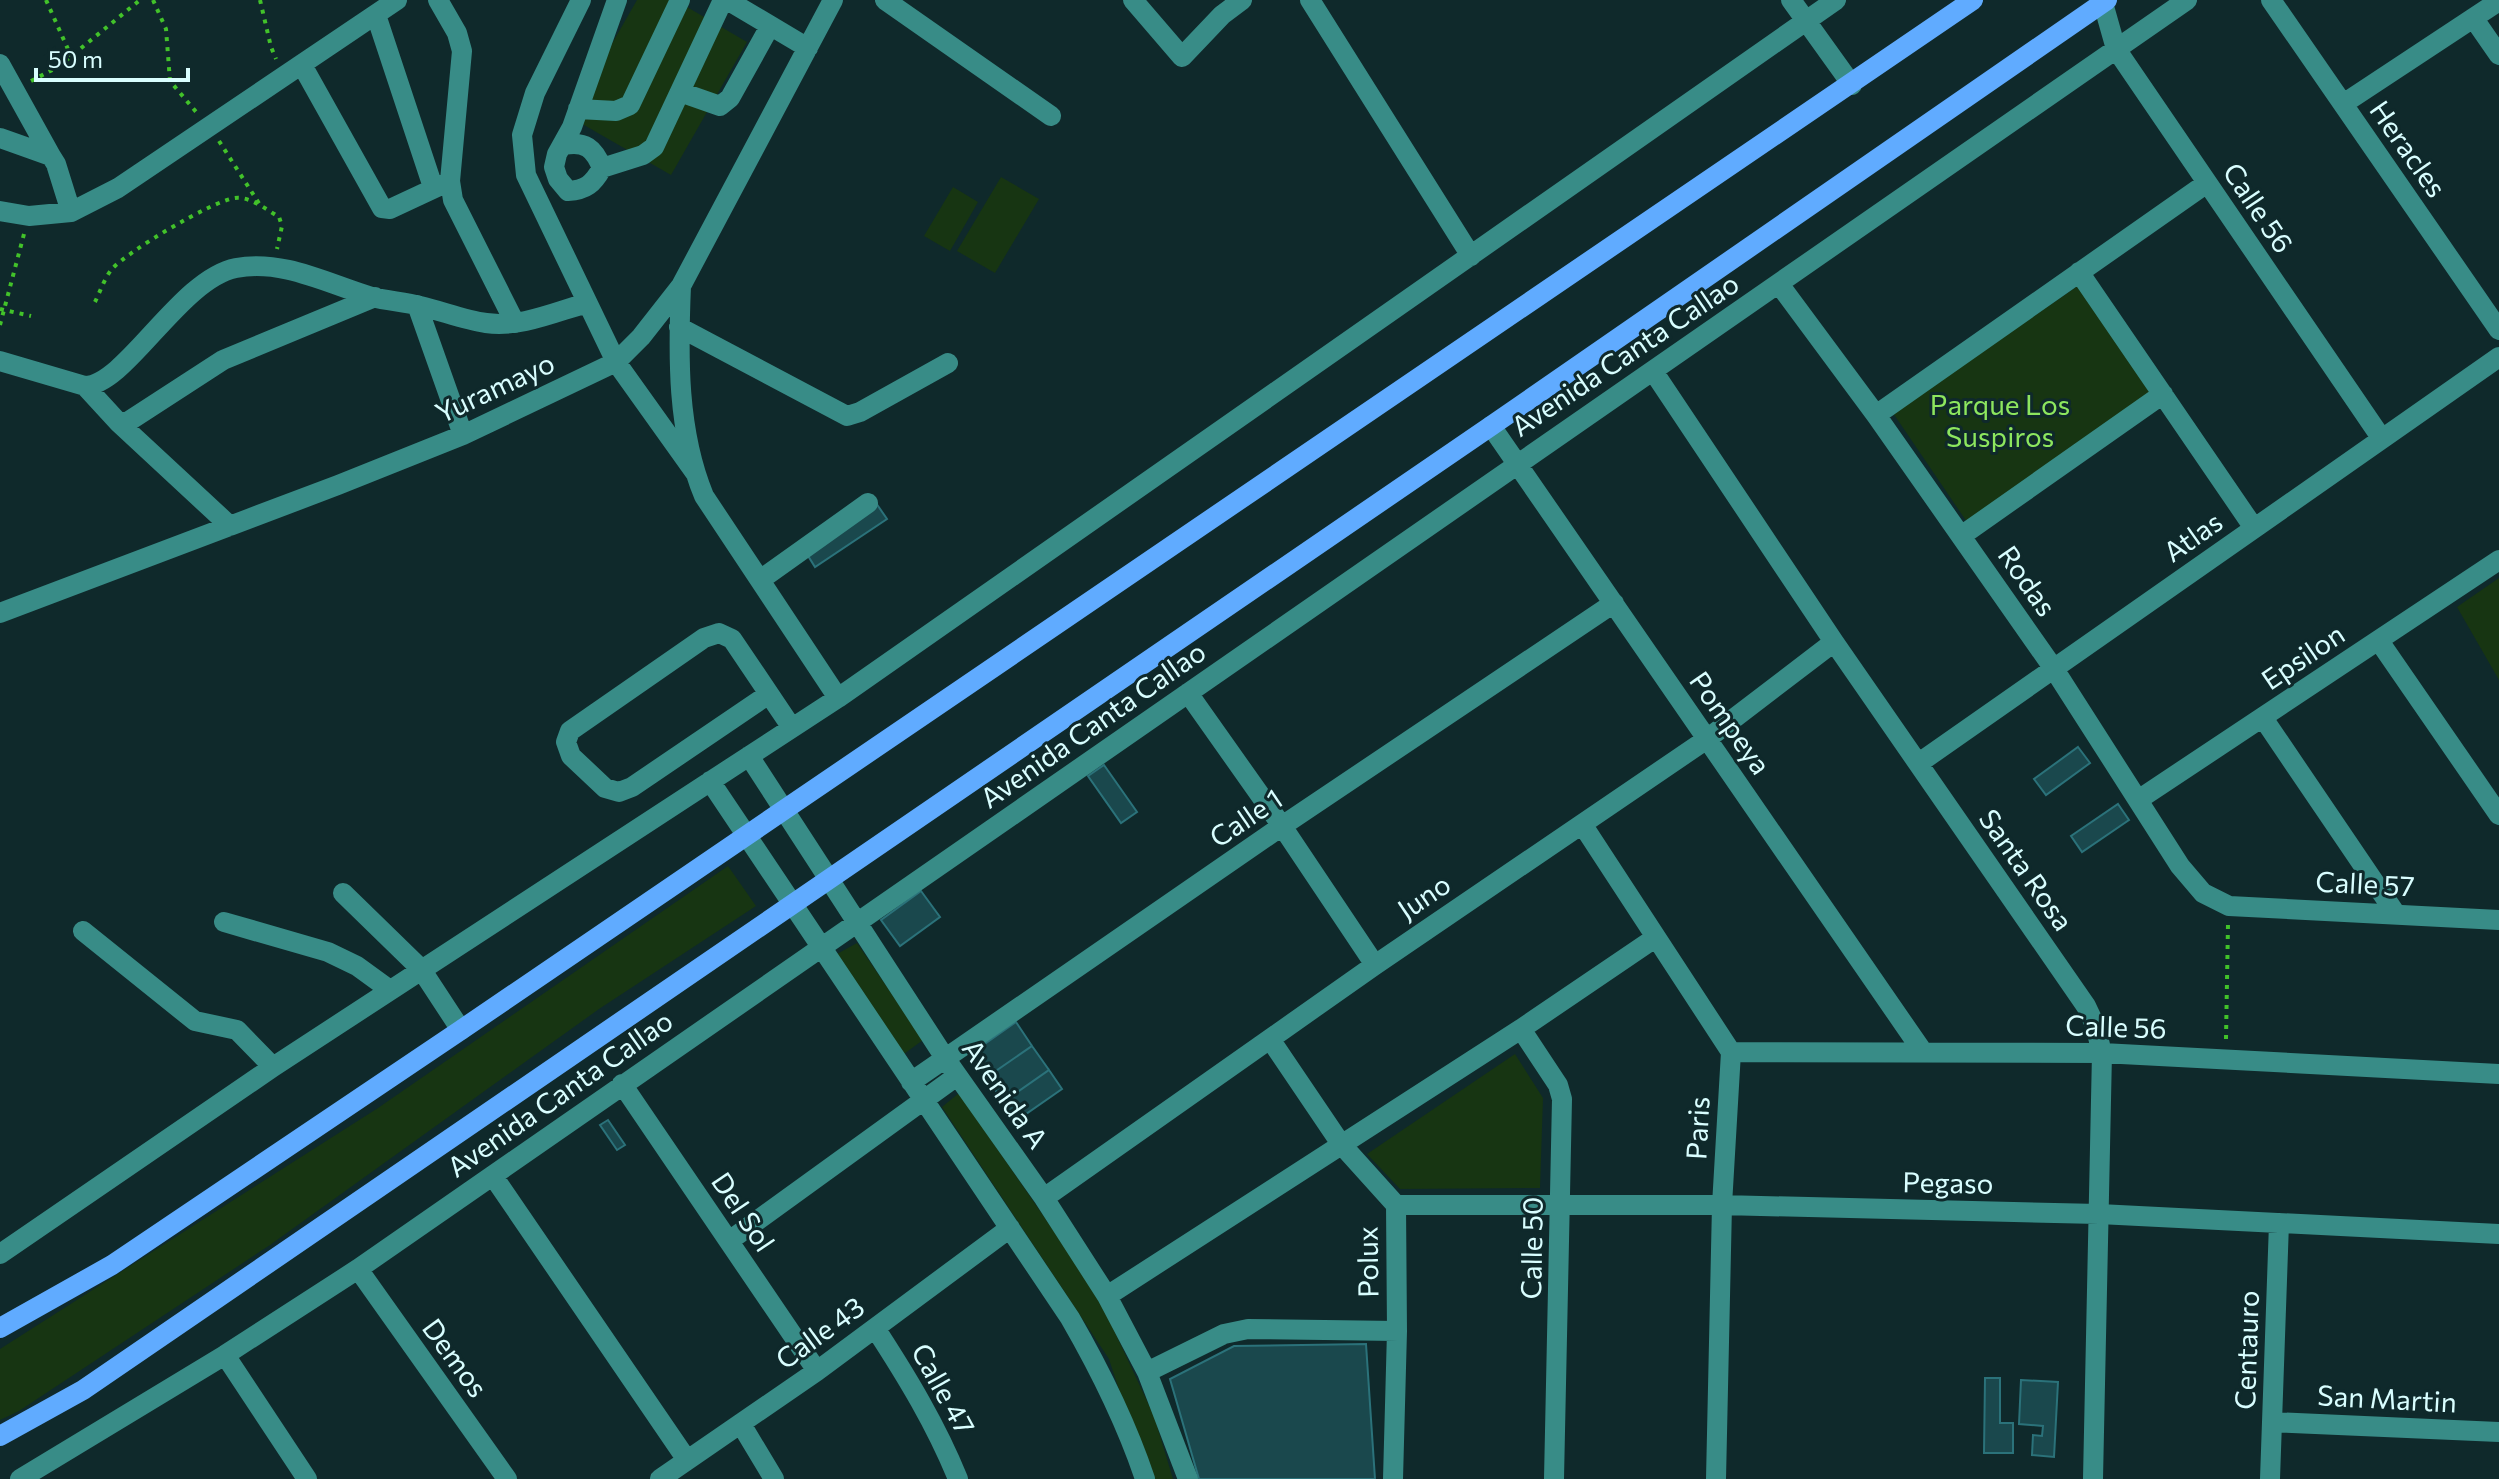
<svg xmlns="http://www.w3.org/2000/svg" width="2499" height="1479" font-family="Commissioner,sans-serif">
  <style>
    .green { fill: #173512 }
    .building { fill: #1a484d; stroke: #2b727a; stroke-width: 2 }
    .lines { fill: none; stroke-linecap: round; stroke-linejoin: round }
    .path { stroke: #42c22a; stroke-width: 4; stroke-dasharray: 4 6; stroke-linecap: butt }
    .minor { stroke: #388c87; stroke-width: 20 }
    .major { stroke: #60abff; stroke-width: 20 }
    .labels { text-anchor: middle; stroke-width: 6; stroke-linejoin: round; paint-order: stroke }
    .street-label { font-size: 28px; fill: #d9feff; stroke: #0f292b }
    .park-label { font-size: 28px; fill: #8de65e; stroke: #0f292b }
  </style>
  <rect width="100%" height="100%" fill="#0f292b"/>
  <!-- green -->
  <path class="green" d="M 637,0 L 675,0 L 747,42 L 671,175 L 570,117 Z
    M 1001,177 L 1039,199 L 995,273 L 957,251 Z
    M 953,187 L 978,202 L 950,251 L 924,236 Z
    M 2082,283 L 2158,394 L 1969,525 L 1893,413 Z
    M 2499,578 L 2499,680 L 2457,607 Z
    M 728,866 L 756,906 L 599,1009 L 270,1245 L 19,1411 L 0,1420 L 0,1349 L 378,1108 Z
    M 857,943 L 923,1040 L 904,1054 L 837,954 Z
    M 1515,1054 L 1543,1098 L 1540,1188 L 1400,1189 L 1367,1154 Z
    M 959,1093 L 1097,1294 L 1154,1416 L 1173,1479 L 1148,1479 L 1109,1359 L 942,1107 Z"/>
  <!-- building -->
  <path class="building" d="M 876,503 L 887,519 L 815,567 L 805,551 Z
    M 2078,747 L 2090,763 L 2046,795 L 2034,779 Z
    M 1104,765 L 1137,812 L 1121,823 L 1088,776 Z
    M 2118,804 L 2129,820 L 2082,852 L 2071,836 Z
    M 921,891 L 940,917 L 900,946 L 881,920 Z
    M 1016,1022 L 1032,1046 L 987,1077 L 975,1060 L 979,1048 Z
    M 1032,1046 L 1049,1070 L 1003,1102 L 987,1077 Z
    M 1049,1070 L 1062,1089 L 1016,1121 L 1003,1102 Z
    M 608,1120 L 625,1145 L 617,1150 L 600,1125 Z
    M 1366,1344 L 1375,1479 L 1199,1479 L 1170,1379 L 1234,1346 Z
    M 1985,1378 L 2000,1378 L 2000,1423 L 2013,1423 L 2013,1453 L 1984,1453 Z
    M 2021,1380 L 2058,1382 L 2054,1457 L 2032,1455 L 2033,1435 L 2042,1436 L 2043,1426 L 2019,1424 Z"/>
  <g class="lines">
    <!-- path -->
    <path class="path" d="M 46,0 L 71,56
      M 153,0 L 166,29 L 170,81 L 197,113
      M 260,0 L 271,47 L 276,59
      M 31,81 L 58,67 L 140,0
      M 219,141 L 260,205
      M 95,302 C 100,292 105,277 112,269 C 128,251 212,201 235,198 C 250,196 267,210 279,217 L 282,226 L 277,249
      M 0,309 L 31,316
      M 0,325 L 24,234
      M 2226,1039 L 2228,924"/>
    <!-- minor -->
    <path class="minor" d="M 438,0 L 457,33 L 462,51 L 450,181 L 453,200 L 515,323
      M 581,0 L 535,93 L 522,135 L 526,175 L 616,362 L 696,474
      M 727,0 L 808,48
      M 885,0 L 1051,116
      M 1133,0 L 1182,57 L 1222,15 L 1242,0
      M 1310,0 L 1471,256
      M 1791,0 L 1852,85
      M 2271,0 L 2499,330
      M 2103,3 L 2116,49 L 2382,439
      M 376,15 L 433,187
      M 2474,19 L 2499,55
      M 0,64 L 51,156
      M 302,65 L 382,208 L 390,209 L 450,181
      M 680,92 L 720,106 L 730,98 L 770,26
      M 2343,104 L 2499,1
      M 578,109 L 616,111 L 630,105 L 680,0
      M 0,138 L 51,156 L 56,164 L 71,212
      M 564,145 C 585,141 594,148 602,168 C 593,184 586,190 568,191 L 558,179 L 554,167 L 557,154 L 572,127 L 617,0
      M 602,168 L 643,155 L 654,147 L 723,0
      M 0,211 L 29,216 L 71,212 L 118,188 L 397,0
      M 2079,272 L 2254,528
      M 1779,284 L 1876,415 L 2054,669 L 2180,866 L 2203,893 L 2229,906 L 2499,920
      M 681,286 C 678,356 677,431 704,496 L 838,698
      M 417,305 L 463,435
      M 679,327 L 847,416 L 860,412 L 948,363
      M 0,361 L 85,386 C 126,385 180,279 236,268 C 283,259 328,284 372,297 C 388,301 405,302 420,306 C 442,311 464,320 486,323 C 520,328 555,312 587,303
      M 1653,371 L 1834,642 L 2086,1006 L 2095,1025 L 2102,1053 L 2093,1479
      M 85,386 L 119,423 L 129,421 L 223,360 L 375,297
      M 1876,415 L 2207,183
      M 119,423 L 230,526
      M 1491,426 L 1923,1052
      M 1961,536 L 2163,394
      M 760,580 L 868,503
      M 0,613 L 338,485 L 463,435 L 616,362 L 641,337 L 681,286 L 833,0
      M 2379,641 L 2499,815
      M 1188,693 L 1282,826 L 1375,965
      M 769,694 L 632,787 L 619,792 L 605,788 L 571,756 L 566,742 L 570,731 L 704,638 L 719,633 L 732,639 L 792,728
      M 2263,718 L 2396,914
      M 749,756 L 945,1058 L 1044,1198 L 1107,1296 L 1147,1372 L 1188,1479
      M 1919,763 L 2499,357
      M 710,781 L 1070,1318 C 1100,1370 1126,1422 1145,1479
      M 2138,800 L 2499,560
      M 1582,824 L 1731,1052 L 1722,1205 L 1716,1479
      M 343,893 L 421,969 L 461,1030
      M 224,922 L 328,952 L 357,966 L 390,990
      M 83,931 L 195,1021 L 237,1030 L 273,1067
      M 1521,1029 L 1558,1085 L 1562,1099 L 1554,1479
      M 1270,1039 L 1341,1144 L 1396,1205 L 1397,1331 L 1393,1479
      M 1731,1052 L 2102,1053 L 2499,1074
      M 911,1082 L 1282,826 L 1614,603
      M 622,1084 L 817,1371
      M 493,1176 L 687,1460
      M 1044,1198 L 1375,965 L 1707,739 L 1834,642
      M 1396,1205 L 1722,1205 L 2099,1214 L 2499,1234
      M 729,1241 L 957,1076
      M 0,1254 L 273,1067 L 838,698 L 1836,0
      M 358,1269 L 507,1479
      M 1107,1296 L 1521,1029 L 1655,938
      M 875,1328 C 907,1377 936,1425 958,1479
      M 225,1355 L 307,1479
      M 1147,1372 L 1224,1334 L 1248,1329 L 1397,1331
      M 2272,1422 L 2499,1432
      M 741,1424 L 774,1479
      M 20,1479 L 225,1355 L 358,1269 L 2187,0
      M 660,1479 L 817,1371 L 1010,1228
      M 2270,1479 L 2279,1223"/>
    <!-- major -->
    <path class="major" d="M 0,1328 L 112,1265 L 461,1030 L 1973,0
      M 0,1436 L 83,1390 L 1491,426 L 2107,0"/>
  </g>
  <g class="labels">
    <!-- street labels -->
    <g class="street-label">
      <text transform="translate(2408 149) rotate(55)" y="10">Heracles</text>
      <text transform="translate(2258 208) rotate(56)" y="10">Calle 56</text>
      <text transform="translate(1625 355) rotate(-34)" y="10">Avenida Canta Callao</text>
      <text transform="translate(495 388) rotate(-25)" y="10">Yuramayo</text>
      <text transform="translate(2193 537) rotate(-35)" y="10">Atlas</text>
      <text transform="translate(2027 581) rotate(55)" y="10">Rodas</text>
      <text transform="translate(2303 657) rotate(-34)" y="10">Epsilon</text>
      <text transform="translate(1730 723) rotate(55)" y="10">Pompeya</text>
      <text transform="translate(1093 725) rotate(-35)" y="10">Avenida Canta Callao</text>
      <text transform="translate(1246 818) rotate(-34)" y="10">Calle 1</text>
      <text transform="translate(2026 870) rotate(55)" y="10">Santa Rosa</text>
      <text transform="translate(2365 884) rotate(3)" y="10">Calle 57</text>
      <text transform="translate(1424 897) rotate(-34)" y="10">Juno</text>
      <text transform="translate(2116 1027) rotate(2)" y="10">Calle 56</text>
      <text transform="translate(560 1094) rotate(-35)" y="10">Avenida Canta Callao</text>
      <text transform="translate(1005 1094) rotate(55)" y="10">Avenida A</text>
      <text transform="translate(1698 1128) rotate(-87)" y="10">Paris</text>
      <text transform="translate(1948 1183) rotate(1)" y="10">Pegaso</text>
      <text transform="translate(743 1212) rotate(56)" y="10">Del Sol</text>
      <text transform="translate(1532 1248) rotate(-89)" y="10">Calle 50</text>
      <text transform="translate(1368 1262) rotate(-91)" y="10">Polux</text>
      <text transform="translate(820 1333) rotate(-36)" y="10">Calle 43</text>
      <text transform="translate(2247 1350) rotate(-88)" y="10">Centauro</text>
      <text transform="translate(455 1358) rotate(54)" y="10">Demos</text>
      <text transform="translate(943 1389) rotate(61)" y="10">Calle 47</text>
      <text transform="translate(2387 1399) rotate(3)" y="10">San Martin</text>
    </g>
    <!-- park labels -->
    <g class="park-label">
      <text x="2000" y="415">Parque Los<tspan x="2000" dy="32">Suspiros</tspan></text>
    </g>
  </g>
  <!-- scale -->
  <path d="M36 68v12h152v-12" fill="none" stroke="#d9feff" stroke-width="4"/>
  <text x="48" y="68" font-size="24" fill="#d9feff" stroke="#0f292b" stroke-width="6" paint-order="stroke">50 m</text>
</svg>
